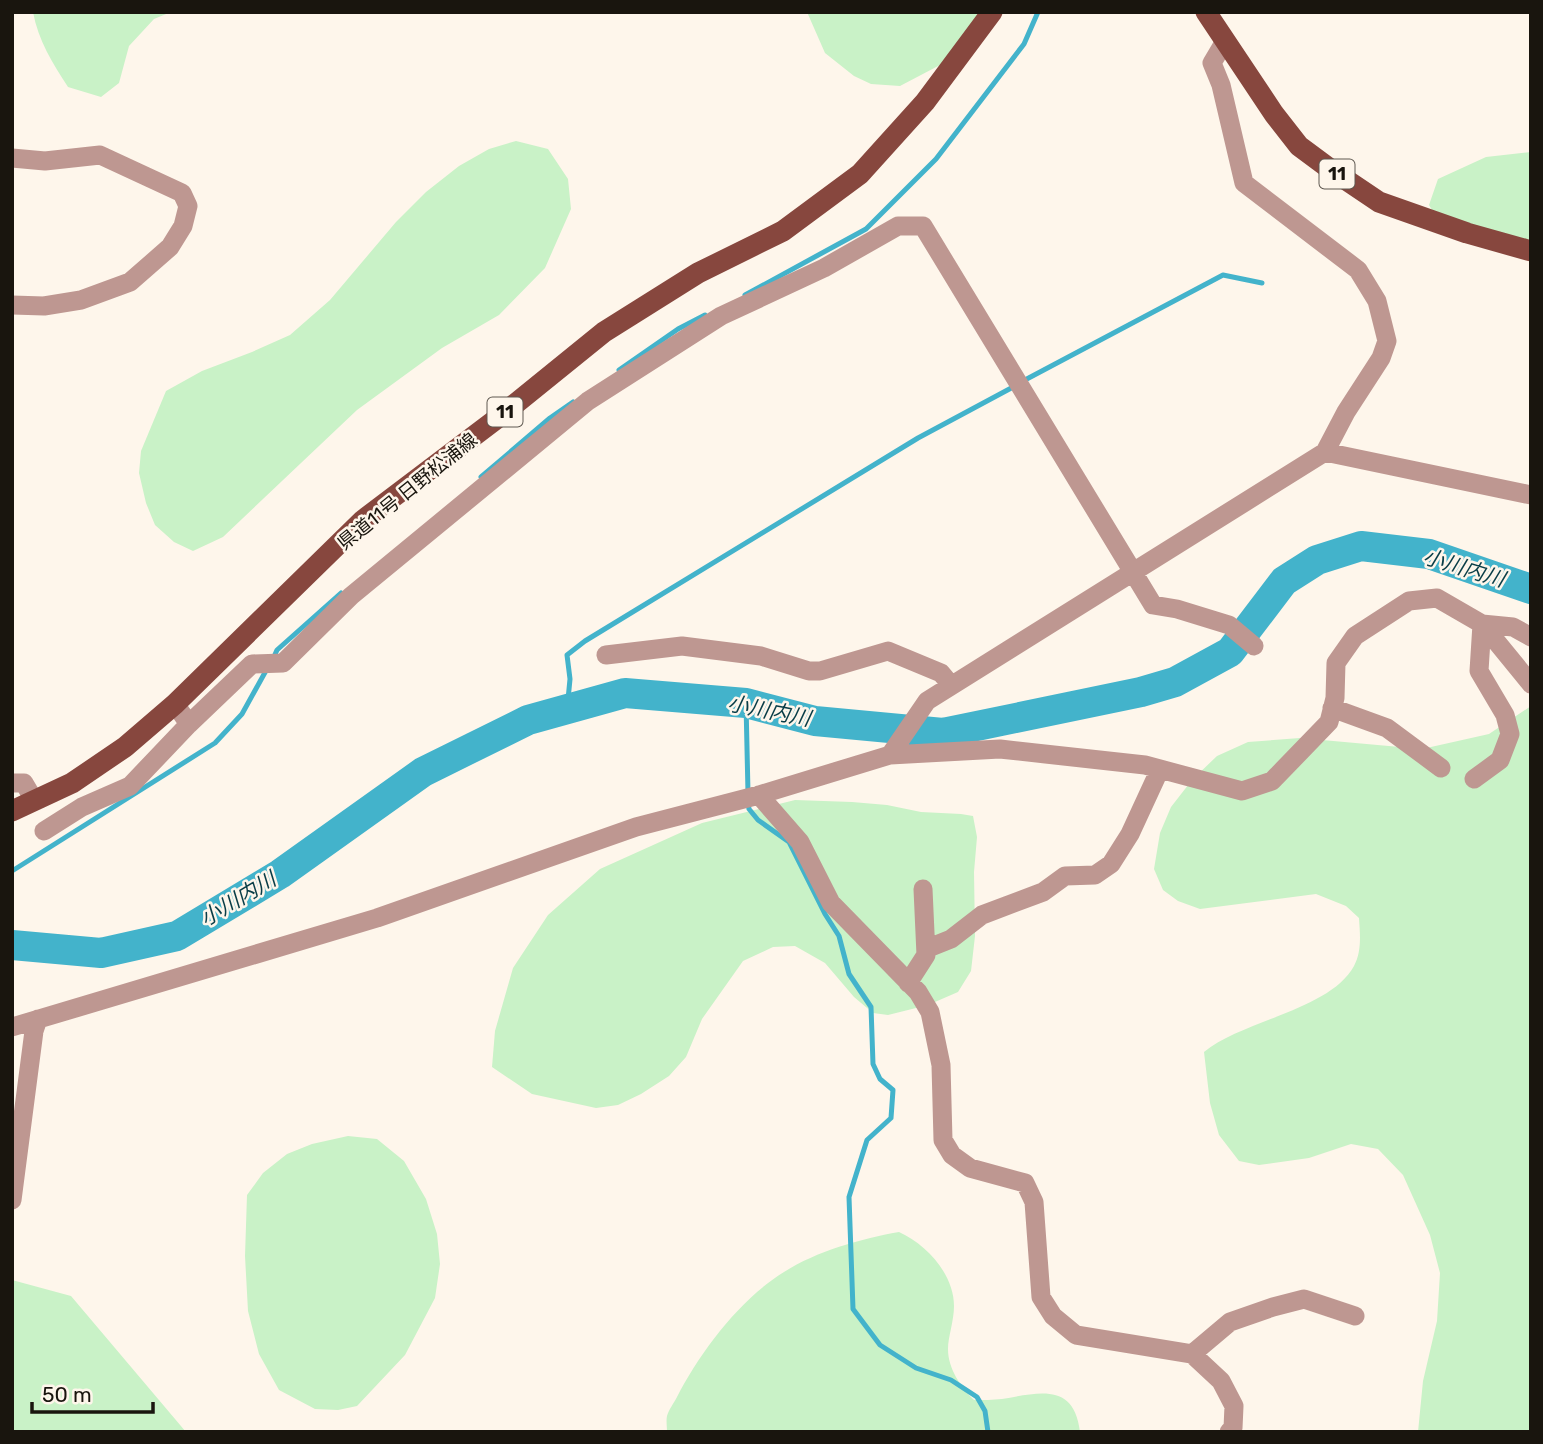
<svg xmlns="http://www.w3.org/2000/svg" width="1543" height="1444" font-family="Rubik,'Noto Sans JP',sans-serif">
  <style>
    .green { fill: #c9f2c7 }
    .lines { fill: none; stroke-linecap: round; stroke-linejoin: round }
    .stream { stroke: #43b3cb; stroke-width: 5 }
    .river { stroke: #43b3cb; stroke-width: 30 }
    .minor { stroke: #be9791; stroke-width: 19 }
    .major { stroke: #87473e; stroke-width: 21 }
    .labels { text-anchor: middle; stroke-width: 5; stroke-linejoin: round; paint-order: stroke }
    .shield { fill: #fef6eb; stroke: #5e5850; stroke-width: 2 }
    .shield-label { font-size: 18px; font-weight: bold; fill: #19150e }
    .street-label { font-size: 19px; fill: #19150e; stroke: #fef6eb }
    .water-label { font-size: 21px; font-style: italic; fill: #093d47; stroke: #fef6eb }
  </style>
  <rect width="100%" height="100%" fill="#fef6eb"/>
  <!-- green -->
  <path class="green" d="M 33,12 L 171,12 L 154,19 L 129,46 L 119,83 L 101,97 L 68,87 C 53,64 38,40 33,12 Z
    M 807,12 L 980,12 L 940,65 L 900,86 L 871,84 L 854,76 L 825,53 Z
    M 516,141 L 548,149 L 568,179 L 571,209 L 545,268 L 499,315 L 442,348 L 357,410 L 223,537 L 193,551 L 174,542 L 155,525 L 146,503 L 139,473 L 141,451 L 166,391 L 202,371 L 252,352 L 290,335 L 330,300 L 396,222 L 426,192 L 459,166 L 489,149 Z
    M 1531,152 L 1531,251 L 1441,225 L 1429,205 L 1438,179 L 1486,157 Z
    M 1531,706 L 1531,1432 L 1418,1432 L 1423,1381 L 1437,1321 L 1440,1273 L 1430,1235 L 1403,1175 L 1378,1149 L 1351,1144 L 1309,1158 L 1259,1165 L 1239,1161 L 1219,1135 L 1210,1103 L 1204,1052 C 1243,1020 1330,1010 1354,966 C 1362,951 1360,934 1359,918 L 1346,906 L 1316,894 L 1200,909 L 1178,901 L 1163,890 L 1154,869 L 1160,833 L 1171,807 L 1192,780 L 1217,756 L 1248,742 L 1300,738 L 1422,749 L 1489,734 Z
    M 795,800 L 852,802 L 887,805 L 921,812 L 961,814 L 973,816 L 977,837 L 974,872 L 975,936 L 971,971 L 958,992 L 928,1005 L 888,1015 L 873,1013 L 854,997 L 825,963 L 795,946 L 773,947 L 743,961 L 702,1019 L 686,1057 L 669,1076 L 641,1094 L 618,1105 L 596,1108 L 532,1094 L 492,1067 L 495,1031 L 513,968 L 548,915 L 600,869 L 702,823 Z
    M 348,1136 L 377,1139 L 404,1161 L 426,1199 L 437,1234 L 440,1264 L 435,1298 L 405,1355 L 357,1406 L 338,1410 L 315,1409 L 279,1390 L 259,1354 L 248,1311 L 245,1256 L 247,1195 L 263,1173 L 287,1154 L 312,1144 Z
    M 899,1232 C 926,1244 954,1274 954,1306 C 954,1321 948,1337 948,1349 C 948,1369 961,1387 974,1400 C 983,1400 993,1400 1002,1399 C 1039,1393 1074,1382 1080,1432 L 667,1432 C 667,1427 666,1420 667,1416 C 669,1409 674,1403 677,1397 C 700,1352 740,1299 784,1272 C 817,1251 860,1239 899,1232 Z
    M 12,1280 L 71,1296 L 186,1432 L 12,1432 Z"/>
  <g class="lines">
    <!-- stream -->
    <path class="stream" d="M 745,295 L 866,229 L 936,159 L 1024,44 L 1038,12
      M 619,370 L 678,329 L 705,315
      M 1023,381 L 1223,275 L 1262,283
      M 481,477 L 550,418 L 573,402
      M 273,659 L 277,650 L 341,593
      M 746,703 L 748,793
      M 567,710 L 570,679 L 567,655 L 585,641 L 918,438 L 1015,386
      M 748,803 L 749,809 L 758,820 L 789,842 L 825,914 L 839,936 L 849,974 L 871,1007 L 873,1064 L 880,1079 L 893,1090 L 891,1118 L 867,1140 L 849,1197 L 853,1309 L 880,1345 L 916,1368 L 951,1380 L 977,1397 L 985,1411 L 988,1432
      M 12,871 L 215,743 L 242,714 L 268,667"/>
    <!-- river -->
    <path class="river" d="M 12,945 L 101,953 L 177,936 L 280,874 L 423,772 L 528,720 L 625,693 L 746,703 L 815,721 L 943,733 L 1141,692 L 1175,682 L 1230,652 L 1284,581 L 1317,560 L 1361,546 L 1429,554 L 1531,589"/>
    <!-- minor -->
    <path class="minor" d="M 12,158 L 45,161 L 100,155 L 182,193 L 188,206 L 183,226 L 170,247 L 130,282 L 81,300 L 44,306 L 12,305
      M 1325,452 L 1531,495
      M 606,655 L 682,646 L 761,656 L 809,671 L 820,671 L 888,651 L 941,673 L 951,685
      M 175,704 L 189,724 L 252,664 L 283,663 L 351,596 L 588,401 L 721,316 L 824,268 L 898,226 L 923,226 L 1153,605 L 1177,609 L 1229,625 L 1254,646
      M 1332,708 L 1387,728 L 1441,768
      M 890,755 L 927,701 L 1325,452 L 1346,412 L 1381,358 L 1387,341 L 1377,301 L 1358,270 L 1244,183 L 1221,85 L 1212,63 L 1225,41
      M 1474,779 L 1500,760 L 1510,734 L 1505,715 L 1479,671 L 1482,624 L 1513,627 L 1531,637
      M 12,783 L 24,783 L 34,800
      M 759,795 L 800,842 L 831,903 L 918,992 L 930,1012 L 941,1065 L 943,1140 L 952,1155 L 970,1168 L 1025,1183 L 1034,1202 L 1041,1297 L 1053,1316 L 1076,1335 L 1192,1354 L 1221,1381 L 1234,1406 L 1233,1428 L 1229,1432
      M 44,831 L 82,807 L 130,786 L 189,724
      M 926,949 L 951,939 L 982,915 L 1043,892 L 1065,876 L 1095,875 L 1111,864 L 1130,834 L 1160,769
      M 908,983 L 926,955 L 923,889
      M 12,1027 L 377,918 L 636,827 L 759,795 L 890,755 L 1000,749 L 1145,765 L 1242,791 L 1272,781 L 1329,722 L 1335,698 L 1336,663 L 1355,636 L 1409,601 L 1437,598 L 1482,624 L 1531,684
      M 12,1200 L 34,1031 L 38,1019
      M 1192,1354 L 1230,1322 L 1273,1307 L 1304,1299 L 1355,1316"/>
    <!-- major -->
    <path class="major" d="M 1206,12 L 1274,114 L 1299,146 L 1330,169 L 1379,202 L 1467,233 L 1531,251
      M 12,811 L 72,783 L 125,747 L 175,704 L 363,520 L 499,417 L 604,332 L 698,273 L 783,231 L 860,174 L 925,102 L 992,12"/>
  </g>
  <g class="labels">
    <!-- shield labels -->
    <g class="shield">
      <rect x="1319.5" y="159.5" width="35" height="29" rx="5"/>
      <rect x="487.5" y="397.5" width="35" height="29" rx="5"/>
    </g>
    <g class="shield-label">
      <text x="1337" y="180">11</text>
      <text x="505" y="418">11</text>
    </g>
    <!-- street labels -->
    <g class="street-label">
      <text transform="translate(407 491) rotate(-39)" y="7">県道11号 日野松浦線</text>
    </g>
    <!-- water labels -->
    <g class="water-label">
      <text transform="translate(1464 568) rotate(17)" y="7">小川内川</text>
      <text transform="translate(769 711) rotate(11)" y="7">小川内川</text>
      <text transform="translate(238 899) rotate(-31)" y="7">小川内川</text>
    </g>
  </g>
  <!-- border -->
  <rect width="1543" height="1444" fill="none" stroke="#19150e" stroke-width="28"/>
  <!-- scale -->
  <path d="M32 1402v10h121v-10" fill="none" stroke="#19150e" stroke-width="3.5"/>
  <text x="42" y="1402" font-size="21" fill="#19150e" stroke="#fef6eb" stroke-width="5" paint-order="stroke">50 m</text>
</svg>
